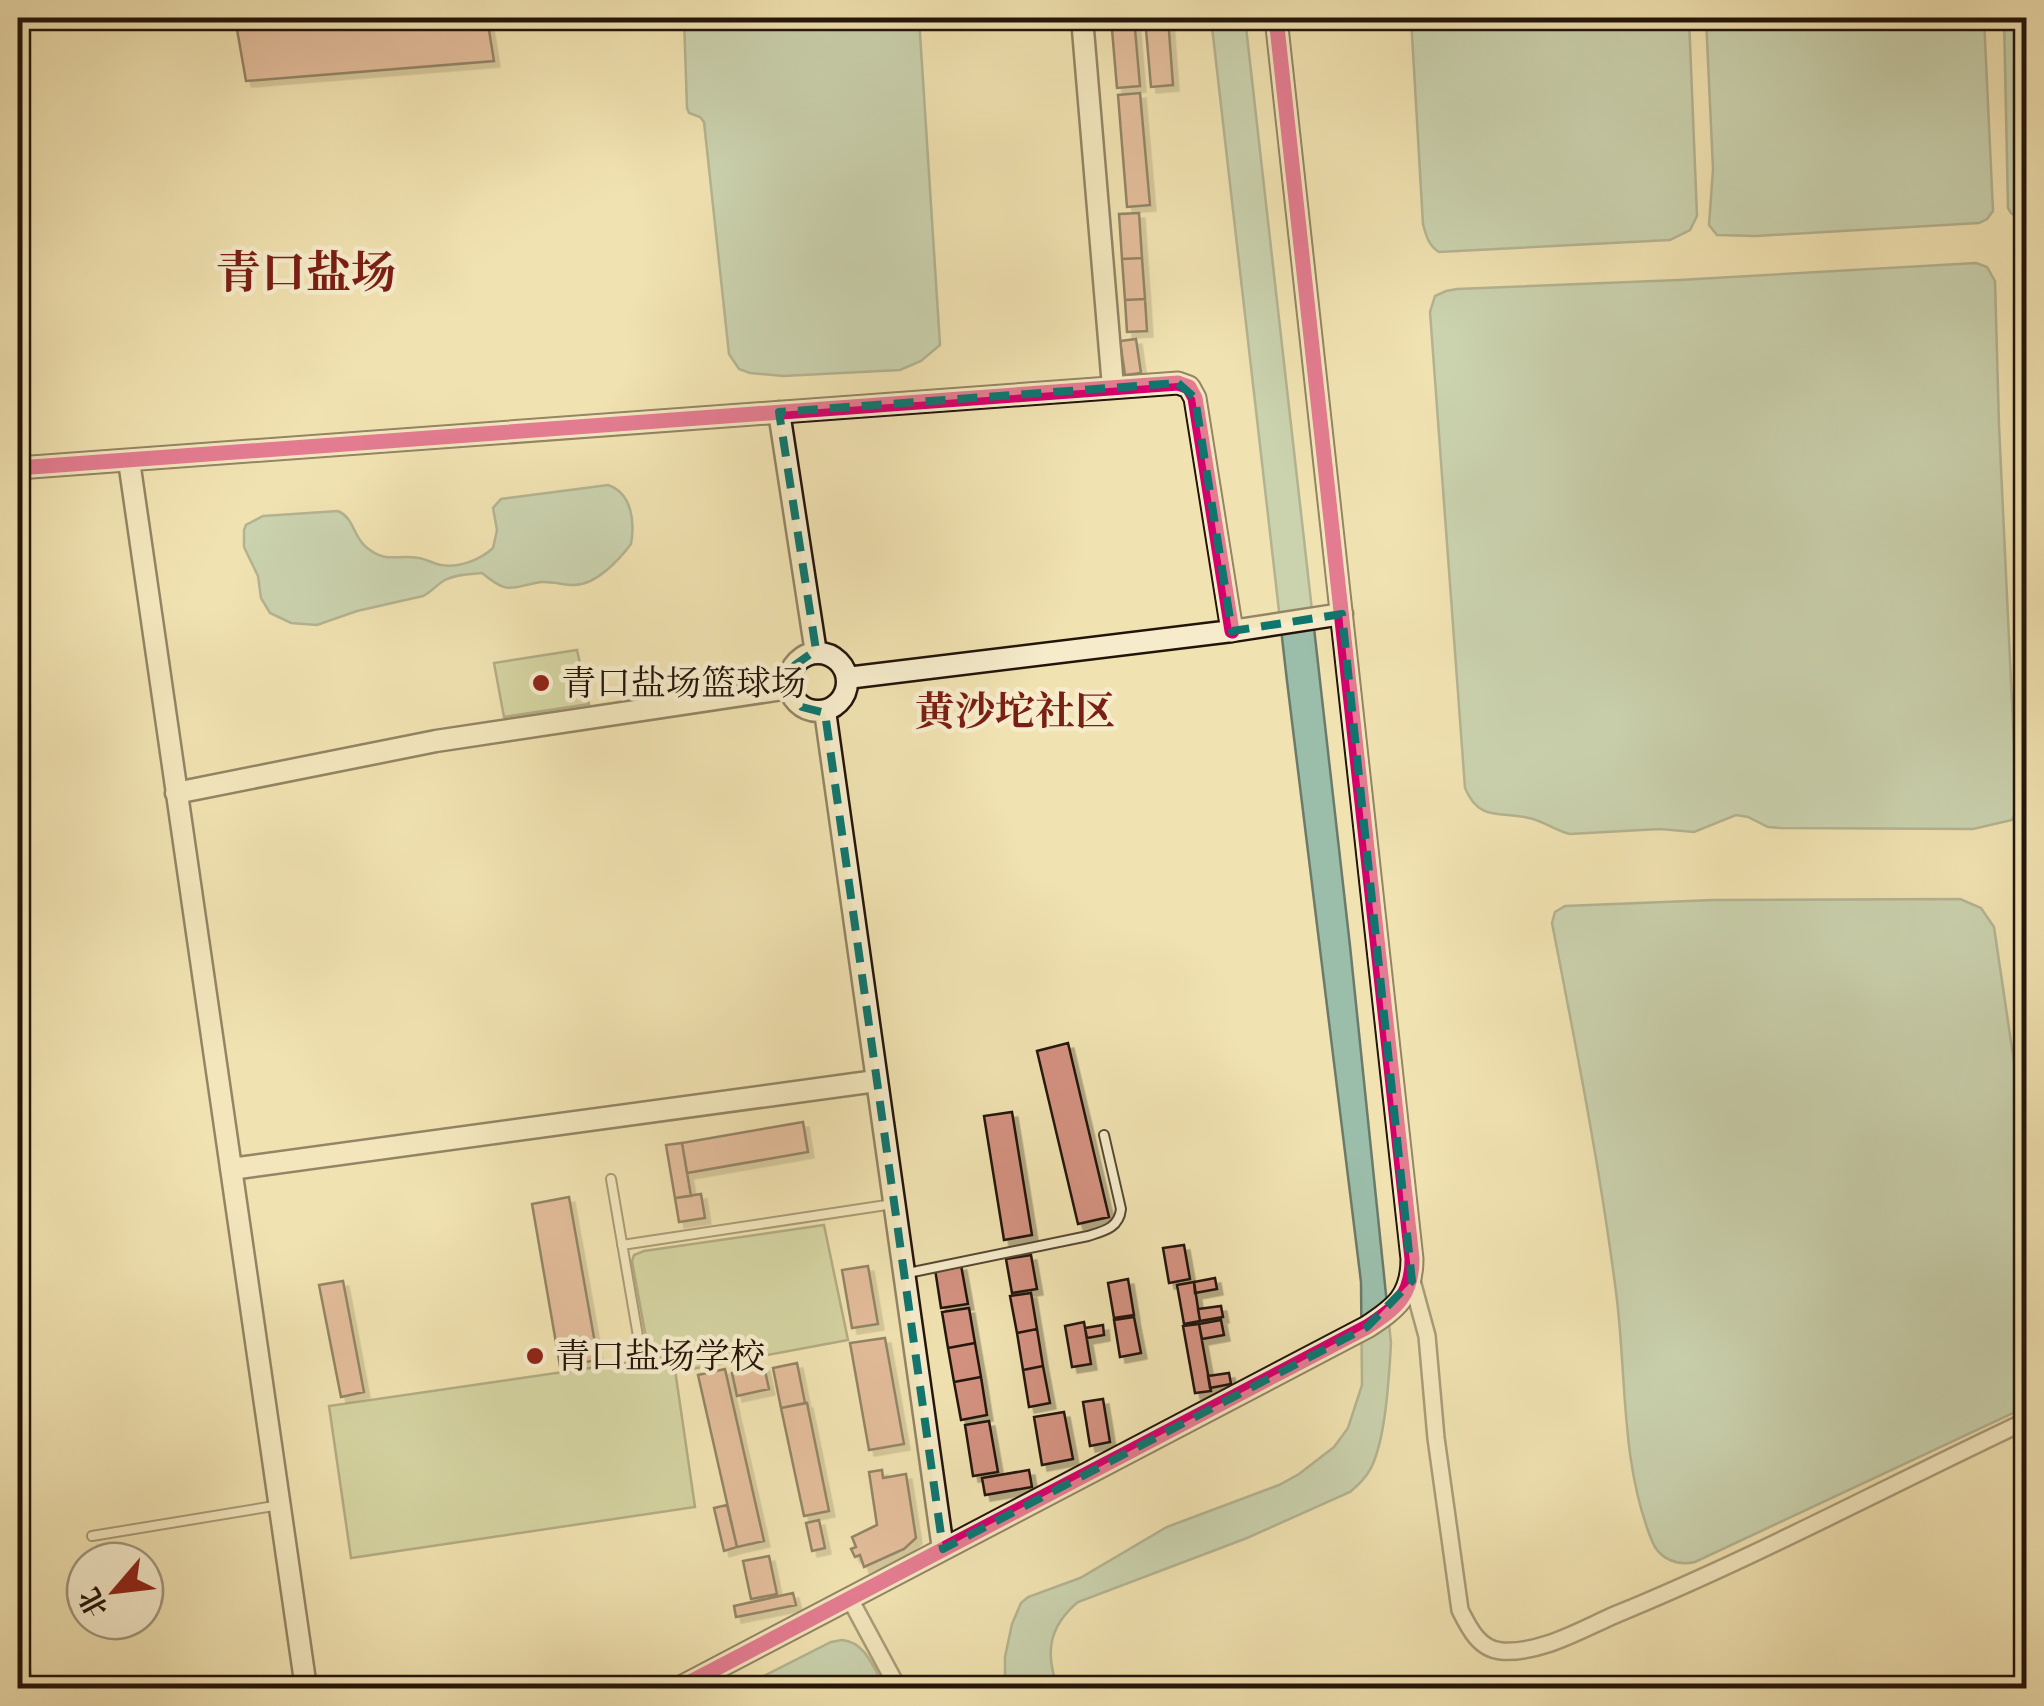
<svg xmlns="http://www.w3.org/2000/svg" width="2044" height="1706" font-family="Alegreya,'Noto Serif SC',serif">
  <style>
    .green { fill: #b3c491; stroke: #6b6c4e; stroke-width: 2.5 }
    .water { fill: #9bbeaa; stroke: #6b7a6a; stroke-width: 2.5 }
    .building { fill: #d39180; stroke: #23140a; stroke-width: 2.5; filter: url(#shadow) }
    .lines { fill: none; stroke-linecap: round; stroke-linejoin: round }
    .lane-casing { stroke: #564834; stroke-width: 12 }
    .street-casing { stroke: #564834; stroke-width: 20 }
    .secondary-casing { stroke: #23140a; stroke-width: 25 }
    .lane { stroke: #f6eccc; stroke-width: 8 }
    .street { stroke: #f6eccc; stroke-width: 15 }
    .secondary { stroke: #f6eccc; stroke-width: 20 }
    .cycleway-casing { stroke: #f6eccc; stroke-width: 21 }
    .cycleway { stroke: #d6006c; stroke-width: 15 }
    .marked { fill: none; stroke: #0f766e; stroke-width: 8; stroke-dasharray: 20 12; stroke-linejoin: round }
    .poi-dot { fill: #8f2418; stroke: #f6eccc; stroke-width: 4 }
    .labels { text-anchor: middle; stroke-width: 9; stroke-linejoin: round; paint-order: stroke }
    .poi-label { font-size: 35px; fill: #23140a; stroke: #f6eccc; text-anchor: start }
    .quarter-label { font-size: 40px; font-weight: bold; fill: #7a1f14; stroke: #f6eccc }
    .district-label { font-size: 45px; font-weight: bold; fill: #7a1f14; stroke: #f6eccc }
  </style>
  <defs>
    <filter id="shadow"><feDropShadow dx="5.5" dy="5.5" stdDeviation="0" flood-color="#0004"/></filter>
  </defs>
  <rect width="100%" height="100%" fill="#f1e2b1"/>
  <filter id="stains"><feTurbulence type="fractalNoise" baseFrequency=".002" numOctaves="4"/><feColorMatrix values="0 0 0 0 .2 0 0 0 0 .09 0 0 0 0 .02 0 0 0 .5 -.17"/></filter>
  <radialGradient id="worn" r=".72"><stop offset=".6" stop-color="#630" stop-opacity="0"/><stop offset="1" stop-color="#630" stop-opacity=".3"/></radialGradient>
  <!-- green -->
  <path class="green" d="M 577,650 L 589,704 L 504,717 L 494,663 Z
    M 824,1225 L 848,1340 L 681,1371 L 677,1345 L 648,1349 L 632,1261 L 634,1255 L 644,1251 Z
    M 673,1356 L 695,1507 L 351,1558 L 329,1406 Z"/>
  <!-- water -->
  <path class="water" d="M 684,18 L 919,18 L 940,345 L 921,361 L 900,370 L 783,376 L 750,373 L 739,369 L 729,354 L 704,122 L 700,117 L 689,113 L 687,108 Z
    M 1211,18 L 1245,18 L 1350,946 L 1391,1343 C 1389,1377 1386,1438 1371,1468 C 1366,1478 1358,1485 1350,1492 L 1247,1538 L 1078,1602 C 1048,1627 1045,1654 1058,1688 L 1005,1688 L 1005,1657 L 1012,1624 L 1021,1603 L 1028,1597 L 1080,1578 L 1167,1527 L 1279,1485 L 1299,1474 L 1334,1447 L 1348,1428 L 1362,1385 L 1361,1282 L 1287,681 Z
    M 1411,18 L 1689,18 L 1697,216 L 1690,230 L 1670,240 L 1439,252 C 1429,246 1426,236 1423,224 Z
    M 1706,18 L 1984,18 L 1993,211 L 1987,219 L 1979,223 L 1756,236 L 1717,235 L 1709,225 L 1713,169 Z
    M 2004,18 L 2026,18 L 2026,222 L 2011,213 L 2008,208 Z
    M 1976,263 L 1987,267 L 1995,281 L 1999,425 L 2017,810 L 2012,820 L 1973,829 L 1780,828 L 1768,827 L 1748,817 L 1736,815 L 1694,832 L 1660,829 L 1570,834 C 1557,831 1546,823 1533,819 C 1503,810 1480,824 1465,788 L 1430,312 L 1435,296 L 1446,291 L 1457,289 L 1679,280 Z
    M 2026,265 L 2026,628 L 2015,274 Z
    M 608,485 C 632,493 635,522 631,544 C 619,560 596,585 574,585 C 563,585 552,581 541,582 C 510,587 510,596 482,573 C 470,574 457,574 445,580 C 437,584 432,592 423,596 L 357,611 L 317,625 L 291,623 L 270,613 L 261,598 L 258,576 L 244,547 L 244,530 L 246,525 L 263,516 L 338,511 C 354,518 353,536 366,547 C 386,564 397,554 419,558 C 426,559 434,564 441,565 C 459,568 480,560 493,548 L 497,530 L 493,508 L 501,499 Z
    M 1960,899 L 1981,908 L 1994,927 L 2026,1143 L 2026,1407 L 1695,1562 C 1677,1566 1659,1559 1652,1541 C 1620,1462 1627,1375 1616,1292 C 1600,1168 1576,1046 1552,923 L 1555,912 L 1565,906 L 1713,900 Z
    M 18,1560 L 32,1688 L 18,1688 Z
    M 842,1640 C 866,1642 874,1669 885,1688 L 740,1688 L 831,1642 Z"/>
  <!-- building -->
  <path class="building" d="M 235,18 L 487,18 L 494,61 L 246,81 Z
    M 1111,18 L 1134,18 L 1140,86 L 1117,88 Z
    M 1145,18 L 1168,18 L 1173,85 L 1151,87 Z
    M 1140,93 L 1150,205 L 1127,207 L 1118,95 Z
    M 1139,213 L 1142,258 L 1122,259 L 1119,214 Z
    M 1142,258 L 1145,299 L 1125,300 L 1122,259 Z
    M 1145,299 L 1147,331 L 1127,332 L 1125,300 Z
    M 1136,339 L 1141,373 L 1125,375 L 1120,341 Z
    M 1068,1043 L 1109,1217 L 1078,1224 L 1037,1051 Z
    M 1012,1112 L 1032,1235 L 1004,1240 L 984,1116 Z
    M 803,1122 L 808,1152 L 687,1173 L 682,1143 Z
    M 682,1143 L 691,1196 L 675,1198 L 666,1145 Z
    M 701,1194 L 705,1218 L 679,1222 L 675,1198 Z
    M 569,1197 L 598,1360 L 560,1366 L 532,1204 Z
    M 1184,1245 L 1190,1279 L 1169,1283 L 1163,1248 Z
    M 1031,1255 L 1037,1289 L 1012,1293 L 1006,1259 Z
    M 961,1265 L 968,1304 L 941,1308 L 935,1269 Z
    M 868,1266 L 878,1324 L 852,1328 L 842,1270 Z
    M 1215,1278 L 1217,1289 L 1195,1293 L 1194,1282 Z
    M 1128,1279 L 1134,1315 L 1114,1318 L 1108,1283 Z
    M 343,1281 L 364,1392 L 341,1397 L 319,1285 Z
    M 1194,1282 L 1200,1321 L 1184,1324 L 1177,1285 Z
    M 1031,1293 L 1037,1329 L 1017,1333 L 1010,1296 Z
    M 1221,1306 L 1223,1317 L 1200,1321 L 1198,1309 Z
    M 969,1308 L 975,1343 L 948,1348 L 942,1312 Z
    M 1134,1317 L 1141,1353 L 1120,1357 L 1114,1320 Z
    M 1221,1320 L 1224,1335 L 1202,1339 L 1199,1324 Z
    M 1084,1322 L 1091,1364 L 1072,1367 L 1065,1326 Z
    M 1199,1324 L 1211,1391 L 1195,1393 L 1183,1326 Z
    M 1103,1325 L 1104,1335 L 1087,1338 L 1085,1328 Z
    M 1037,1329 L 1043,1366 L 1023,1370 L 1017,1333 Z
    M 885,1338 L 904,1444 L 869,1450 L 850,1343 Z
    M 975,1343 L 981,1377 L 954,1382 L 948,1348 Z
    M 797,1363 L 805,1403 L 781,1408 L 773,1368 Z
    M 764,1366 L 769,1389 L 737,1396 L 732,1373 Z
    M 1043,1366 L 1050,1403 L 1029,1407 L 1023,1370 Z
    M 725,1369 L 764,1541 L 737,1547 L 698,1375 Z
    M 1229,1373 L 1231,1384 L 1210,1388 L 1208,1376 Z
    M 981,1377 L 987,1415 L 961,1420 L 954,1382 Z
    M 1103,1399 L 1110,1442 L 1090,1446 L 1083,1402 Z
    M 807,1403 L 829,1511 L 804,1516 L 781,1408 Z
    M 1064,1412 L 1073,1459 L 1042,1465 L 1034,1417 Z
    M 989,1421 L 998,1472 L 973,1476 L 965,1425 Z
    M 882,1470 L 883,1478 L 906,1474 L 916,1538 L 904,1549 L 864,1567 L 860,1555 L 855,1557 L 851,1549 L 856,1547 L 852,1537 L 877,1525 L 869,1472 Z
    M 1029,1470 L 1032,1487 L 985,1495 L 982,1478 Z
    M 727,1505 L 737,1547 L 724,1551 L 714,1508 Z
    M 819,1520 L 825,1548 L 812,1551 L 806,1523 Z
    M 769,1556 L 777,1594 L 751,1599 L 743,1561 Z
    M 793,1593 L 796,1605 L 736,1617 L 734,1606 Z"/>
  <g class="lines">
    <defs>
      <path id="lane" d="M 611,1179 L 639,1342
        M 622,1245 L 893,1204
        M 908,1273 L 1088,1236 C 1104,1231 1119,1228 1121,1209 L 1104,1135
        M 92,1536 L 280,1505"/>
      <path id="street" d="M 1412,1281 L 1427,1336 L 1436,1438 L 1460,1610 C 1469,1628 1479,1649 1501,1651 C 1541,1654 1582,1629 1617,1614 C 1756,1557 1890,1485 2026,1421
        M 850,1599 L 898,1688"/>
      <path id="secondary" d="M 1082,18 L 1113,387
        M 779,412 L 816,653
        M 129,461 L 306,1688
        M 18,468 L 1178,383 L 1189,387 L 1195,398 L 1232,631
        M789 682a29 29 0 1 1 58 0a29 29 0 1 1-58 0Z
        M 847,678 L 1232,631 L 1342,614
        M 825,711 L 943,1549
        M 176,793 L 436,741 L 789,688
        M 231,1169 L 876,1081
        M 679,1688 L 1367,1327 C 1396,1308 1412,1296 1412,1259 L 1276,18"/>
    </defs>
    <!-- lane casing -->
    <use href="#lane" class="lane-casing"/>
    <!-- street casing -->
    <use href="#street" class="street-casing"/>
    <!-- secondary casing -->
    <use href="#secondary" class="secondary-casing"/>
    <!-- lane -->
    <use href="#lane" class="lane"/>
    <!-- street -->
    <use href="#street" class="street"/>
    <!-- secondary -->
    <use href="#secondary" class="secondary"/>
    <defs>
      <path id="cycleway" d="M 18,468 L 1178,383 L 1189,387 L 1195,398 L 1232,631
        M 679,1688 L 1367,1327 C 1396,1308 1412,1296 1412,1259 L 1276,18"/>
    </defs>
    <!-- cycleway casing -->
    <use href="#cycleway" class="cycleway-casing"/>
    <!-- cycleway -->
    <use href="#cycleway" class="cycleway"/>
  </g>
  <!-- marked area -->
  <path d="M0 0H2044V1706H0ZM 1178,383 L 1195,398 L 1232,631 L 1342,614 L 1412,1281 L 1367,1327 L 943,1549 L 825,713 L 802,707 L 789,688 L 795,665 L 816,650 L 779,412 Z" fill="#f1e2b1" fill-opacity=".55" fill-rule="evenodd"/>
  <path class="marked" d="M 1178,383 L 1195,398 L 1232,631 L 1342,614 L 1412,1281 L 1367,1327 L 943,1549 L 825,713 L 802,707 L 789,688 L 795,665 L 816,650 L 779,412 Z"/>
  <!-- markers -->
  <g class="poi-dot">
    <circle cx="541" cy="683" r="10"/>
    <circle cx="535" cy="1356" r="10"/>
  </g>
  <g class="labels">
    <!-- poi labels -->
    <g class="poi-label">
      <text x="561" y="695">青口盐场篮球场</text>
      <text x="555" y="1368">青口盐场学校</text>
    </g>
    <!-- quarter labels -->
    <g class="quarter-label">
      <text x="1015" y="725">黄沙坨社区</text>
    </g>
    <!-- district labels -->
    <g class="district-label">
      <text x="306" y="288">青口盐场</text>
    </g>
  </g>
  <!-- margin -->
  <rect width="2044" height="1706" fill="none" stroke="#f1e2b1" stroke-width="60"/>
  <rect x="20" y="20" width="2004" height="1666" fill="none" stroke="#23140a" stroke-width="5"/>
  <rect x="30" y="30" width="1984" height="1646" fill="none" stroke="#23140a" stroke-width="2.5"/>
  <!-- north arrow -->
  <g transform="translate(115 1591) rotate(242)"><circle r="48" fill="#f6eccc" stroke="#a2967e" stroke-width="2.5"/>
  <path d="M0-8L18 38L0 25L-18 38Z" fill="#8f2418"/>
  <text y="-15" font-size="28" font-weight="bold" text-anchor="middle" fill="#23140a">北</text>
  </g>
  <rect width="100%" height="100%" filter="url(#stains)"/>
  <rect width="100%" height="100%" fill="url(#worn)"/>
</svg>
